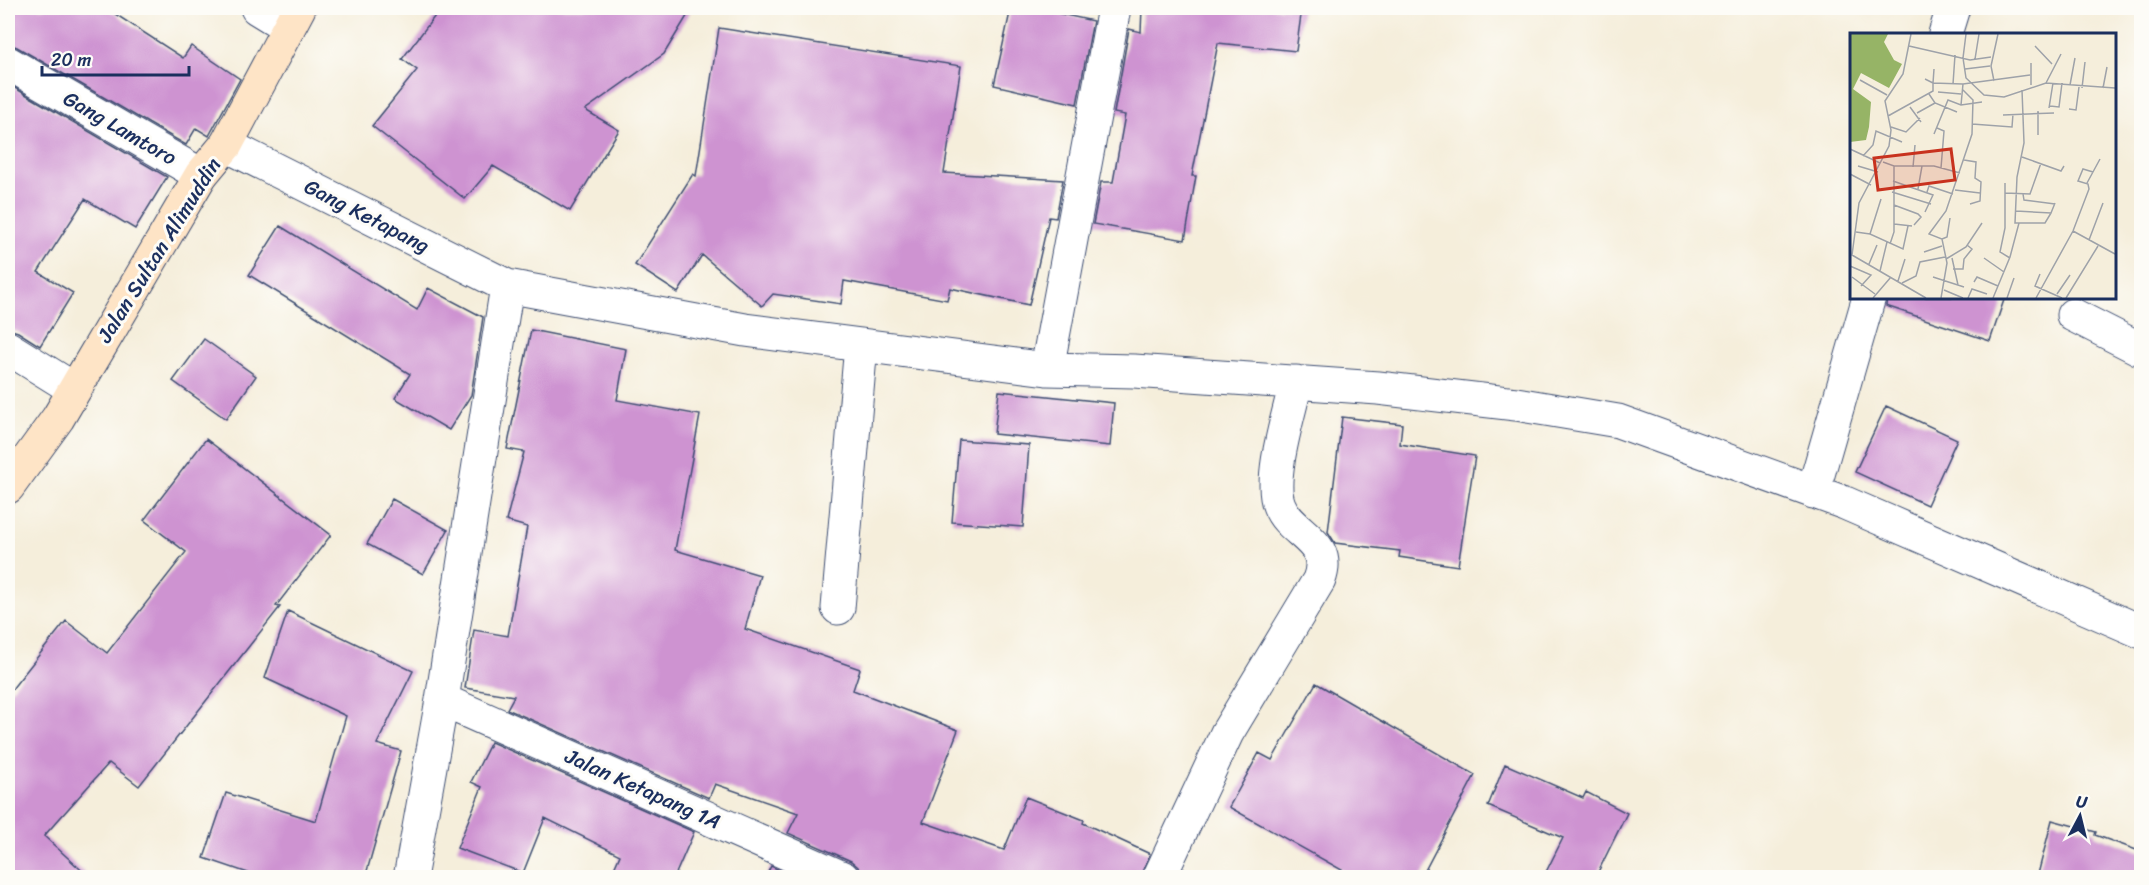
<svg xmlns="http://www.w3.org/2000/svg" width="2149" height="885" font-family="Sriracha,sans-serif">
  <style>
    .building { fill: #ce93d1 }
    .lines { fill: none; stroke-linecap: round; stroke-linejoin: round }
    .minor-casing { stroke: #3c4c71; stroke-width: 35 }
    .secondary-casing { stroke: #3c4c71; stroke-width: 35 }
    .minor { stroke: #fff; stroke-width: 33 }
    .secondary { stroke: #fee4c6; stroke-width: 33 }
    .labels { text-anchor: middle; stroke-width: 6; stroke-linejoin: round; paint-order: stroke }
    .street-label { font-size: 21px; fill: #1b2f5e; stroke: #fdfcf7 }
    .inset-road { fill: none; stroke: #9ea2a9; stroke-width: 1.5 }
    .view { fill: #c8321e; fill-opacity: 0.15; stroke: #c8321e; stroke-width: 3 }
    .inset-edge { fill: none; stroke: #1b2f5e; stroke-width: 3 }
  </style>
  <rect width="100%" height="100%" fill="#fdfcf7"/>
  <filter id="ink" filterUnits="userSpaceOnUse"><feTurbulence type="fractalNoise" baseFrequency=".0167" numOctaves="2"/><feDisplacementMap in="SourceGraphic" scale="12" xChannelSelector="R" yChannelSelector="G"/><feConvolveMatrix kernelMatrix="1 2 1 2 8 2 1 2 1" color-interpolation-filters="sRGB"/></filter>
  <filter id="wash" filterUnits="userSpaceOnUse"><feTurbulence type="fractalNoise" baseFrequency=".008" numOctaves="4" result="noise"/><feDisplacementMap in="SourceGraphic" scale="24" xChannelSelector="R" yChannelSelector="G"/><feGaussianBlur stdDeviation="1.35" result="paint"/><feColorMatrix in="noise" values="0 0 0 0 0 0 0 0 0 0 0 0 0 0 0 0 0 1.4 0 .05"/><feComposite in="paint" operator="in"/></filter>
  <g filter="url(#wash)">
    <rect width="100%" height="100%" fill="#f5eedb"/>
    <g id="blocks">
      <!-- building -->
      <path class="building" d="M 8,8 L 106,8 L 183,58 L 191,46 L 240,79 L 210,134 L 209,136 L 196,128 L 186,145 L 17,47 L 8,44 Z
        M 441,8 L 692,8 L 664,54 L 585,110 L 619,130 L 570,211 L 493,166 L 465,199 L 372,126 L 417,70 L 402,59 Z
        M 1011,8 L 1034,8 L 1093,21 L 1077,104 L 994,85 Z
        M 1142,8 L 1302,8 L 1296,51 L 1218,43 L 1192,176 L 1196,176 L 1185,240 L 1093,224 L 1101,182 L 1113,182 L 1125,115 L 1114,113 L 1129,29 L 1141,32 Z
        M 719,28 L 961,66 L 944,173 L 1063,180 L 1056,218 L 1049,217 L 1029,305 L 950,288 L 947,300 L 844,281 L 841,304 L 773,294 L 762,306 L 702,255 L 678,293 L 635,265 L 693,174 L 696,176 Z
        M 8,84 L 167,177 L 135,229 L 85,199 L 38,272 L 73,293 L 40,346 L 18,332 L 8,329 Z
        M 280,226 L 417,310 L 428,288 L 483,317 L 471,395 L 449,430 L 395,398 L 410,374 L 249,275 Z
        M 1887,297 L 2005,297 L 1990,341 L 1886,306 Z
        M 531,330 L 626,349 L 617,400 L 700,415 L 675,550 L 760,575 L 745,629 L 860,669 L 853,690 L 958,730 L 923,822 L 1004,850 L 1026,797 L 1084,820 L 1083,823 L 1150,854 L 1141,878 L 861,878 L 858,867 L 851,861 L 788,833 L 798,813 L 715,784 L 709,798 L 507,709 L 514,696 L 465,688 L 474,630 L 508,636 L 527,527 L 506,521 L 524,452 L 507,449 Z
        M 204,339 L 256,376 L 226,419 L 173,381 Z
        M 999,391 L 1114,403 L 1110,446 L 994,434 Z
        M 1886,406 L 1957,439 L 1927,505 L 1855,472 Z
        M 1342,417 L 1402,424 L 1400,444 L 1475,456 L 1458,566 L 1399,557 L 1400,551 L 1335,543 L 1328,532 Z
        M 206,439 L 331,535 L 276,606 L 280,607 L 139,786 L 109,763 L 44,836 L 90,878 L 8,878 L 8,694 L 66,621 L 107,653 L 186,552 L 144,520 Z
        M 959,440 L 1029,445 L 1023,527 L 952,522 Z
        M 392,499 L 448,530 L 423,574 L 367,544 Z
        M 288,611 L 413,671 L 377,744 L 401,751 L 365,878 L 263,878 L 204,858 L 226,793 L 316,821 L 346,716 L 265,678 Z
        M 1316,683 L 1475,775 L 1421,878 L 1356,878 L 1229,807 L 1259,753 L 1272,760 Z
        M 491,742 L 694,832 L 674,878 L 610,878 L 620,855 L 545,818 L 523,873 L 457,848 L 482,787 L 471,782 Z
        M 1505,764 L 1583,798 L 1586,792 L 1627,813 L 1595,878 L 1543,878 L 1563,838 L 1488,806 Z
        M 2052,820 L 2096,832 L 2095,835 L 2142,852 L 2142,878 L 2037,878 Z
        M 771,866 L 796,878 L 765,878 Z
        M 1184,869 L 1201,878 L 1180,878 Z"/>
    </g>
  </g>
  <g filter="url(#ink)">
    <use href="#blocks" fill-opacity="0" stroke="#3c4c71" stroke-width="1.5"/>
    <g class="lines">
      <defs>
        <path id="minor" d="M 257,8 L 288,27
          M 1945,34 L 1953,8
          M 8,63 L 201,175
          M 226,145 L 507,286 L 745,330 L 1047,369 L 1134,371 L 1378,388 L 1516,404 L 1618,421 L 1845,503 L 2142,632
          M 2073,315 L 2142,350
          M 8,348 L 74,389
          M 1047,369 L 1114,8
          M 1813,492 L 1869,297
          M 838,608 L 861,345
          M 442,700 L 843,878
          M 410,878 L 442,700 L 507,286
          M 1159,878 L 1227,733 L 1319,580 C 1334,540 1290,535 1279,505 C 1268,478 1290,411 1296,382"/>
        <path id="secondary" d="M 8,487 L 58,418 L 201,175 L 226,145 L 299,8"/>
      </defs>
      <!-- minor casing -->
      <use href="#minor" class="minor-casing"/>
      <!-- secondary casing -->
      <use href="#secondary" class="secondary-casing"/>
      <!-- minor -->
      <use href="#minor" class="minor"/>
      <!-- secondary -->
      <use href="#secondary" class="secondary"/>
    </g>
  </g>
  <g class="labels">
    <!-- street labels -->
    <g class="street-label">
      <text transform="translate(120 128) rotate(30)" y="7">Gang Lamtoro</text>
      <text transform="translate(367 216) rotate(27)" y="7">Gang Ketapang</text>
      <text transform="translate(159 250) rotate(-58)" y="7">Jalan Sultan Alimuddin</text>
      <text transform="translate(643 789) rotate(24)" y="7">Jalan Ketapang 1A</text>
    </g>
  </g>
  <!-- overview -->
  <g transform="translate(1850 33)">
    <rect width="266" height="266" fill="#f5eedb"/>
    <path d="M 0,1 L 38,1 L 34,9 L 44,27 L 52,31 L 39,55 L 11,40 L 3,56 L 21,69 L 19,94 L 16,107 L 0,109 Z" fill="#96b466"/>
    <path class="inset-road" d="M 61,1 L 53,41 L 35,68 L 41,97 L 39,113 L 9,170 L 2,222 L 76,265M 116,1 L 113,25 L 116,45 L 134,62 L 154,64 L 196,50 L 265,55M 59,13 L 120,27 L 141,24M 185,13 L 202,31M 125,26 L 129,1M 115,36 L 140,33M 75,46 L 83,50 L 84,36M 10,47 L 37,62M 144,48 L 141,33 L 148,1M 196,50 L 211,21M 103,51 L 105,22M 181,52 L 181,30M 220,52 L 225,25M 232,55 L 235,29M 253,55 L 257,34M 88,59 L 111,61M 79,61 L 85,70 L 107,79M 111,72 L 113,51M 200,73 L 209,74 L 212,50M 60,74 L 71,89M 199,75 L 203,50M 219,76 L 226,77 L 229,54M 188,78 L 188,102M 67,80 L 85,70M 153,82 L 204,80M 38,83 L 83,58 L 83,50 L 113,51 L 180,42M 122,91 L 162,94 L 163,81M 41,94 L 56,99 L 70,85M 87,95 L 94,98 L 91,135M 84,101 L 98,67 L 111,72 L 132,69M 0,116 L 30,130M 13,123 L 23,112 L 26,98 L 52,109M 172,124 L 211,138 L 214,133M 114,127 L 126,129 L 125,145 L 131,149 L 130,168 L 120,171M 33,129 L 44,133 L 84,133 L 110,140M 8,133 L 28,139M 63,134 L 65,112M 0,141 L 21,152M 43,148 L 83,162 L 75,179M 155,150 L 155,195 L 150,219 L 160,225M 237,150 L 250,126M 68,156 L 72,133M 105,157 L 130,160M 42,159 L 81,171M 77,159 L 79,153 L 103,161M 155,160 L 180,161 L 191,130M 173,161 L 174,167 L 205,171M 44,172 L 68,181 L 71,184 L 64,192M 166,178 L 201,180 L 205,170M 169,190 L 195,190 L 201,180M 44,191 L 62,193M 223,198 L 265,221M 6,199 L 20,201 L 53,216 L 58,193M 20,201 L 31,166M 92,206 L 97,204 L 100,185M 239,207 L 253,170M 40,211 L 44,199 L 44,133M 74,219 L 92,213M 102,225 L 108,252M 134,225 L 154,239M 96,226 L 116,214 L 132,190M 19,231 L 27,212M 0,233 L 21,242 L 11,253M 103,236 L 113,236 L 114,226 L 122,216 L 117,212M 30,238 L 37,209M 190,241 L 185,253 L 212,265M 2,244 L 25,261M 83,244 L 114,254M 48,248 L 55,226M 124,249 L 127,244 L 148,253M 52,250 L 66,243 L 70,229 L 95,224M 94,257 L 113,265M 207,261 L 220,242M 23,265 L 41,244M 91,265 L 97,230 L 92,206 L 79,201 L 96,178 L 122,101 L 123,67 L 112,56M 118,265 L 122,256 L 137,261M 143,265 L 160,224 L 169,190 L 165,190 L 167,144 L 174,110 L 172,57M 157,265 L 164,245M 186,265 L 223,198 L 239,156 L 238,151 L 228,148 L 233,136 L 243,139M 216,265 L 248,213"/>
    <path class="view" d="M 101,116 L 105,147 L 28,157 L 24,125 Z"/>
    <rect width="266" height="266" class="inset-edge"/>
  </g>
  <!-- margin -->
  <rect width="2149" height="885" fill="none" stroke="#fdfcf7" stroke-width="30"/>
  <!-- north arrow -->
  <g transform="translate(2080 816) rotate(7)" stroke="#fdfcf7" stroke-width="4.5" paint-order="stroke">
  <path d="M0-4.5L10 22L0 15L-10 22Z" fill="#1b2f5e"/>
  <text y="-9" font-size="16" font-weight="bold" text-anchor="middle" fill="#1b2f5e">U</text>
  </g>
  <!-- scale -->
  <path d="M42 66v9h147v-9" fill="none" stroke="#1b2f5e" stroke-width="3"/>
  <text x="51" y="66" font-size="18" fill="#1b2f5e" stroke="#fdfcf7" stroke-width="4.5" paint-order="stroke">20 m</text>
</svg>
